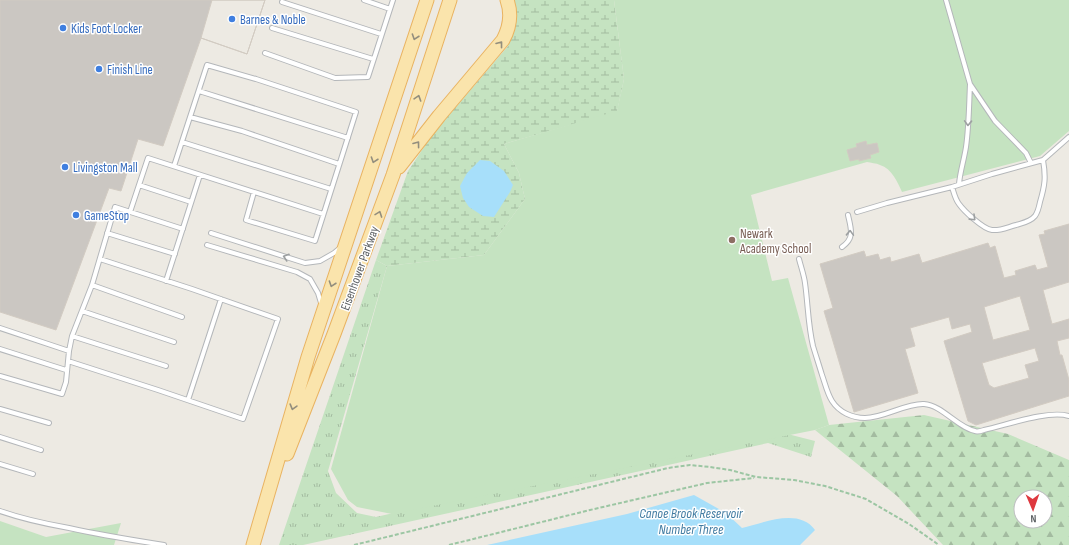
<svg xmlns="http://www.w3.org/2000/svg" width="1069" height="545" font-family="'Sofia Sans Condensed',sans-serif">
  <style>
    .grass { fill: url(#grass-tufts) }
    .forest { fill: url(#forest-firs); fill-rule: evenodd }
    .wetland { fill: url(#wetland-marsh) }
    .park { fill: #c5e3c1 }
    .water { fill: #a7dffa }
    .building { fill: #cbc7c2; stroke: #d2cbc2; fill-rule: evenodd }
    .lines { fill: none; stroke-linecap: round; stroke-linejoin: round }
    .lane-casing { stroke: #b4b7ba; stroke-width: 6 }
    .primary-casing { stroke: #e9b361; stroke-width: 15 }
    .path { stroke: #9cc6a3; stroke-width: 2; stroke-dasharray: 4 2; stroke-linecap: butt }
    .lane { stroke: #fff; stroke-width: 4 }
    .primary { stroke: #fae4ac; stroke-width: 13 }
    .oneway { stroke: #938e7d }
    .oneway2 { stroke: #9da0a1 }
    .shop-dot { fill: #3f7fe0; stroke: #fff; stroke-width: 1.5 }
    .education-dot { fill: #8d6e63; stroke: #fff; stroke-width: 1.5 }
    .labels { text-anchor: middle; stroke-width: 3; stroke-linejoin: round; paint-order: stroke }
    .shop-label { font-size: 13px; fill: #366cbe; stroke: #fff; text-anchor: start }
    .education-label { font-size: 13px; fill: #785e54; stroke: #fff; text-anchor: start }
    .street-label { font-size: 13px; fill: #5c6063; stroke: #fff }
    .water-label { font-size: 14px; font-style: italic; fill: #427ca2; stroke: #fff }
  </style>
  <defs>
    <pattern id="grass-tufts" width="24" height="20" patternUnits="userSpaceOnUse"><rect width="24" height="20" fill="#c5e3c1"/><path d="M3 7l-1-3M5 7V3M7 7l1-3M15 17l-1-3M17 17v-4M19 17l1-3" fill="none" stroke="#a3bba0"/></pattern>
    <pattern id="forest-firs" width="22" height="20" patternUnits="userSpaceOnUse"><rect width="22" height="20" fill="#c5e3c1"/><path d="M5 1l3.5 6h-7zM16 11l3.5 6h-7z" fill="#a3bba0"/></pattern>
    <pattern id="wetland-marsh" width="20" height="14" patternUnits="userSpaceOnUse"><rect width="20" height="14" fill="#c5e3c1"/><path d="M1 5h8M5 5V1M11 12h8M15 12V8" fill="none" stroke="#a3bba0"/></pattern>
  </defs>
  <rect width="100%" height="100%" fill="#edeae3"/>
  <!-- grass -->
  <path class="grass" d="M 376,260 L 387,266 L 328,471 L 336,493 L 357,513 L 376,517 L 764,428 L 815,441 L 811,457 L 768,443 L 303,545 L 279,545 Z"/>
  <!-- forest -->
  <path class="forest" d="M 924,415 L 1008,434 L 1069,460 L 1069,545 L 943,545 L 897,496 L 815,430 L 829,425 ZM 1021,497 L 1045,497 L 1045,521 L 1021,521 Z"/>
  <!-- wetland -->
  <path class="wetland" d="M 515,0 L 614,0 L 624,79 L 617,112 L 504,144 L 519,173 L 525,199 L 484,255 L 387,266 L 376,260 L 408,171 L 432,135 L 508,46 Z"/>
  <!-- park -->
  <path class="park" d="M 614,0 L 1069,0 L 1069,131 L 1040,156 L 902,192 C 897,181 892,169 880,165 C 876,163 871,163 867,162 L 751,195 L 772,281 L 788,278 L 829,425 L 815,430 L 392,514 L 357,507 L 348,500 L 331,469 L 387,266 L 484,255 L 525,199 L 519,173 L 504,144 L 617,111 L 624,79 Z
    M 0,521 L 46,537 L 121,523 L 114,545 L 0,545 Z"/>
  <!-- water -->
  <path class="water" d="M 480,160 L 490,161 L 504,171 L 513,185 L 510,192 L 494,217 L 483,216 L 469,207 L 463,198 L 460,186 L 467,173 Z
    M 694,495 L 726,513 L 742,528 C 763,523 799,507 815,530 L 800,545 L 487,545 L 627,514 Z"/>
  <!-- building -->
  <path class="building" d="M 0,0 L 265,0 L 247,54 L 201,38 L 163,146 L 138,139 L 121,191 L 109,188 L 56,330 L 0,312 Z
    M 212,0 L 265,0 L 247,54 L 201,38 Z
    M 866,141 L 867,145 L 877,143 L 879,152 L 870,155 L 871,158 L 859,161 L 859,159 L 850,161 L 847,150 L 857,147 L 856,144 Z
    M 1069,224 L 1069,282 L 1043,290 L 1052,324 L 1069,319 L 1069,338 L 1057,341 L 1060,355 L 1062,355 L 1069,380 L 1069,396 L 976,425 L 968,421 L 944,341 L 972,332 L 970,324 L 952,329 L 949,317 L 910,328 L 915,346 L 905,349 L 918,393 L 854,412 L 824,311 L 833,308 L 820,264 L 864,251 L 866,257 L 878,254 L 880,260 L 890,257 L 891,262 L 919,254 L 922,263 L 988,243 L 990,248 L 995,246 L 1004,278 L 1016,275 L 1015,271 L 1035,265 L 1037,270 L 1048,267 L 1039,235 L 1045,234 L 1044,231 ZM 1020,296 L 1030,330 L 993,340 L 984,307 ZM 1035,348 L 1039,361 L 1025,365 L 1029,378 L 994,388 L 989,385 L 982,363 Z"/>
  <g class="lines">
    <defs>
      <path id="lane" d="M 364,0 L 390,9
        M 946,0 L 970,84 L 995,121 L 1026,153 L 1031,163
        M 282,2 L 381,34
        M 272,28 L 373,59
        M 265,53 L 335,78 L 368,77 L 393,0
        M 199,91 L 348,138
        M 190,117 L 242,131 L 339,164
        M 182,142 L 331,189
        M 174,166 L 207,65 L 256,79 L 356,112 L 315,241 L 246,220 L 254,192
        M 959,184 C 960,172 964,160 966,147 C 969,126 969,105 970,84
        M 139,185 L 191,202
        M 952,187 C 954,193 955,199 959,204 C 964,211 983,229 992,230 C 1000,231 1008,227 1016,225 C 1022,223 1030,222 1035,216 C 1038,212 1039,207 1040,202 C 1045,185 1046,177 1043,160
        M 130,212 L 148,158 L 323,214
        M 857,212 L 887,203 L 952,187 L 992,174 L 1043,160 L 1069,137
        M 107,233 L 175,254
        M 211,233 L 305,263 L 320,261 L 334,253 L 340,248
        M 207,245 L 297,272 L 310,279 L 318,293 L 321,303
        M 842,247 C 855,238 851,229 848,215
        M 799,259 C 801,267 804,275 805,283 C 808,304 808,325 813,346 C 816,356 819,365 822,375 C 825,383 827,393 832,401 C 839,412 852,418 865,418 C 884,418 906,403 924,404 C 942,405 958,428 975,431 C 977,432 981,431 984,430 C 1007,425 1047,410 1069,416
        M 166,281 L 200,175
        M 92,285 L 182,317
        M 82,311 L 174,342
        M 0,328 L 69,351
        M 72,336 L 166,366
        M 0,349 L 66,370
        M 68,361 L 158,390 L 243,419 L 278,319 L 192,289 L 100,259
        M 0,376 L 62,394 L 66,382 L 69,351 L 72,336 L 92,285 L 115,207 L 183,229
        M 188,400 L 221,299
        M 0,409 L 49,423
        M 0,437 L 41,450
        M 0,464 L 33,474
        M 0,511 C 23,519 46,524 69,528 C 101,535 132,540 164,545"/>
      <path id="primary" d="M 399,167 L 439,116 L 503,40 C 510,27 512,14 507,0
        M 287,454 L 334,334 L 393,175 L 450,0
        M 253,545 L 308,357 L 427,0"/>
    </defs>
    <!-- lane casing -->
    <use href="#lane" class="lane-casing"/>
    <!-- primary casing -->
    <use href="#primary" class="primary-casing"/>
    <!-- path -->
    <path class="path" d="M 354,545 L 668,468 L 690,465 L 710,467 L 730,470 L 756,477 L 794,480 L 825,486 L 866,499 L 909,524 L 939,545
      M 449,545 L 590,510 L 707,483 L 754,478"/>
    <!-- lane -->
    <use href="#lane" class="lane"/>
    <!-- primary -->
    <use href="#primary" class="primary"/>
  </g>
  <!-- one-way arrows -->
  <defs><path id="oneway-chevron" d="M-2-3.5L2.5 0L-2 3.5" fill="none" stroke-width="1.6" stroke-linecap="round" stroke-linejoin="round"/></defs>
  <g class="oneway">
    <use href="#oneway-chevron" transform="translate(415 37) rotate(109)"/>
    <use href="#oneway-chevron" transform="translate(500 44) rotate(-52)"/>
    <use href="#oneway-chevron" transform="translate(418 98) rotate(-72)"/>
    <use href="#oneway-chevron" transform="translate(417 144) rotate(-53)"/>
    <use href="#oneway-chevron" transform="translate(374 160) rotate(109)"/>
    <use href="#oneway-chevron" transform="translate(379 214) rotate(-70)"/>
    <use href="#oneway-chevron" transform="translate(332 284) rotate(109)"/>
    <use href="#oneway-chevron" transform="translate(293 407) rotate(106)"/>
  </g>
  <g class="oneway2">
    <use href="#oneway-chevron" transform="translate(968 123) rotate(92)"/>
    <use href="#oneway-chevron" transform="translate(973 218) rotate(44)"/>
    <use href="#oneway-chevron" transform="translate(850 233) rotate(-88)"/>
    <use href="#oneway-chevron" transform="translate(286 257) rotate(-162)"/>
  </g>
  <!-- markers -->
  <g class="shop-dot">
    <circle cx="232" cy="19" r="4"/>
    <circle cx="63" cy="28" r="4"/>
    <circle cx="99" cy="69" r="4"/>
    <circle cx="65" cy="167" r="4"/>
    <circle cx="76" cy="215" r="4"/>
  </g>
  <circle class="education-dot" cx="732" cy="240" r="4"/>
  <g class="labels">
    <!-- shop labels -->
    <g class="shop-label">
      <text x="240" y="24">Barnes &amp; Noble</text>
      <text x="71" y="33">Kids Foot Locker</text>
      <text x="107" y="74">Finish Line</text>
      <text x="73" y="172">Livingston Mall</text>
      <text x="84" y="220">GameStop</text>
    </g>
    <!-- education labels -->
    <g class="education-label">
      <text x="740" y="238">Newark<tspan x="740" dy="15">Academy School</tspan></text>
    </g>
    <!-- street labels -->
    <g class="street-label">
      <text transform="translate(359 268) rotate(-70)" y="5">Eisenhower Parkway</text>
    </g>
    <!-- water labels -->
    <g class="water-label">
      <text x="691" y="518">Canoe Brook Reservoir<tspan x="691" dy="16">Number Three</tspan></text>
    </g>
  </g>
  <!-- north arrow -->
  <g transform="translate(1033 509) rotate(178)"><circle r="19" fill="#ffffff" stroke="#bebfc1"/>
  <path d="M0-3L7 15L0 10L-7 15Z" fill="#de383f"/>
  <text y="-6" font-size="11" font-weight="bold" text-anchor="middle" fill="#5c6063">N</text>
  </g>
</svg>
